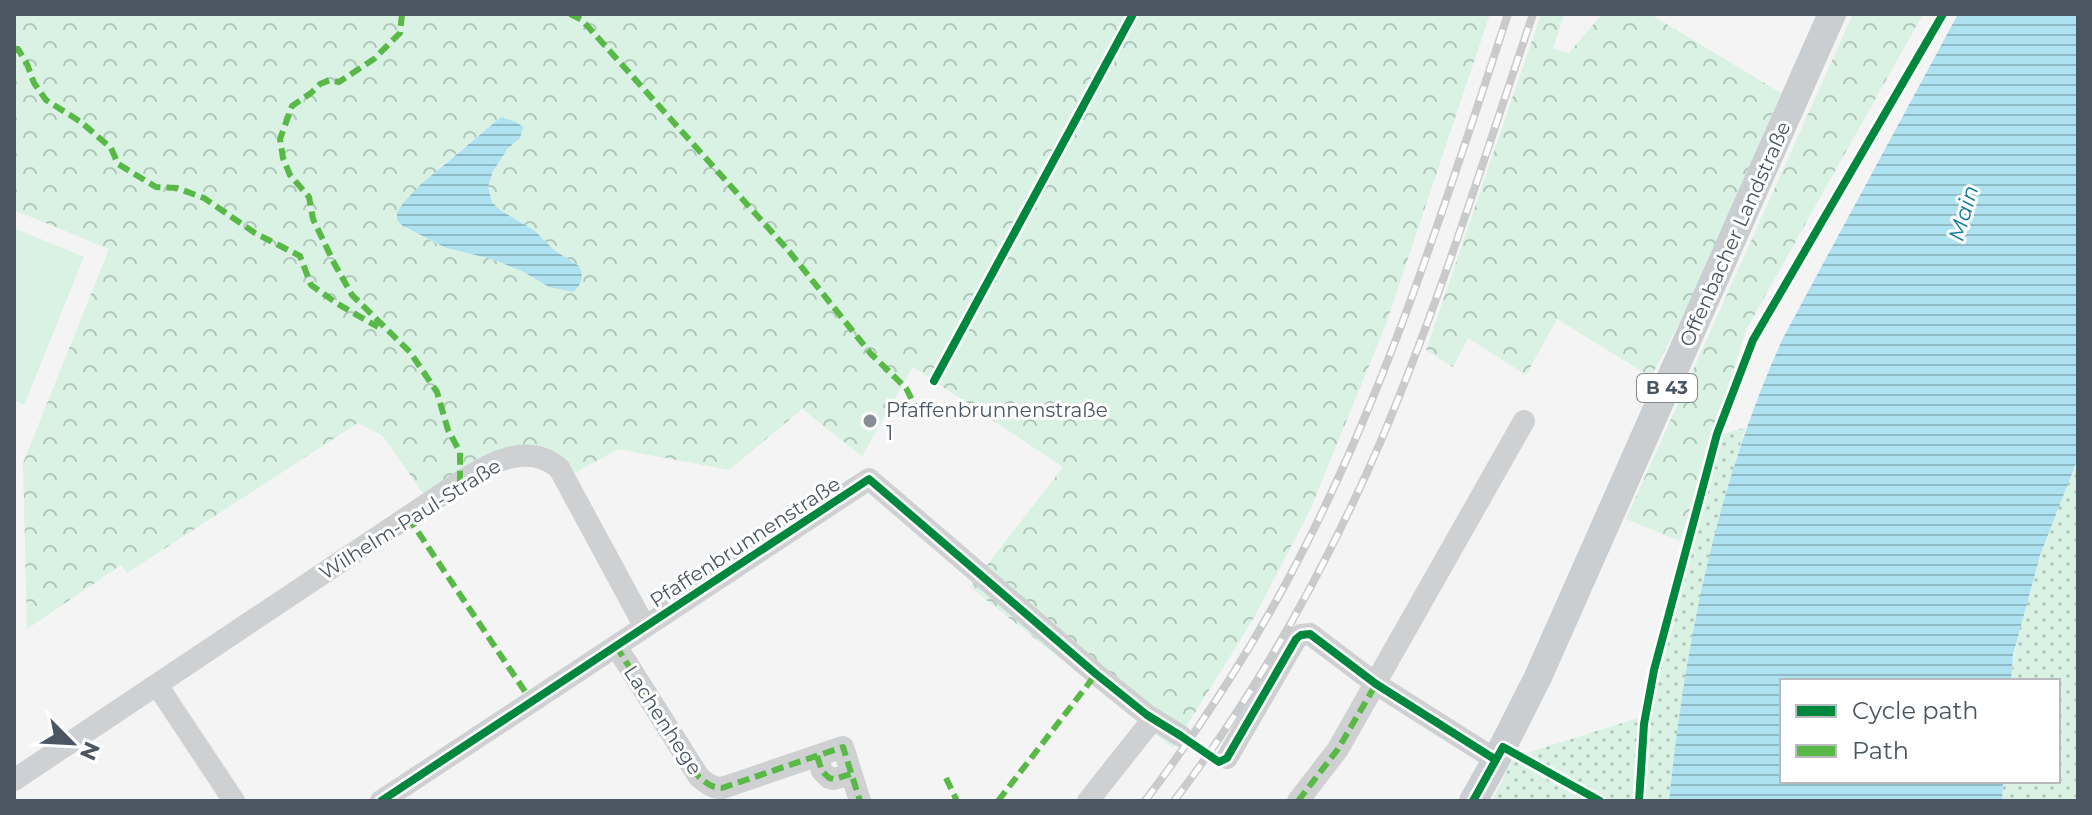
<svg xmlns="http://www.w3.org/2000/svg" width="2092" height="815" font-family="Montserrat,sans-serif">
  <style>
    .grass { fill: url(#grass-dots) }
    .forest { fill: url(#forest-crowns); fill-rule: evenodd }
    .park { fill: #d9f2e3 }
    .water { fill: url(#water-rules) }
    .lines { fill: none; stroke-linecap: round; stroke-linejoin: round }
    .minor { stroke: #ced0d2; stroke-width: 22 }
    .major { stroke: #caced1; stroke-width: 28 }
    .rail-casing { stroke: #c9cacc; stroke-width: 8 }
    .rail { stroke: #fff; stroke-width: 5; stroke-dasharray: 15; stroke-linecap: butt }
    .quiet { stroke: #58b947; stroke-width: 6; stroke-dasharray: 12 6; stroke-linecap: butt }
    .cycleway-casing { stroke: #fff; stroke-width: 13 }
    .cycleway { stroke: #00873e; stroke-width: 8 }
    .poi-dot { fill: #868d94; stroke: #fff; stroke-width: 3 }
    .labels { text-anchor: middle; stroke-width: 6; stroke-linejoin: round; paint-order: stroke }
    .shield { fill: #fff; stroke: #808990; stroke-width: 2 }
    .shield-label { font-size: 18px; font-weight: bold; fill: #4a5661 }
    .street-label { font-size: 20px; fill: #4a5661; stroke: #fff }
    .poi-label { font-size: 20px; fill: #4a5661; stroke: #fff; text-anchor: start }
    .water-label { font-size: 22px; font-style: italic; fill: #0c7c9b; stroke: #fff }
  </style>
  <defs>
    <pattern id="grass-dots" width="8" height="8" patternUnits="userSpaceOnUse" patternTransform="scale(2)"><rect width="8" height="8" fill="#d9f2e3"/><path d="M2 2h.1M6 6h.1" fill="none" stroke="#b2c7bb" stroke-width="1.8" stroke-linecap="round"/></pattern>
    <pattern id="forest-crowns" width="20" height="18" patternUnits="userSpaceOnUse" patternTransform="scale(2)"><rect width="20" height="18" fill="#d9f2e3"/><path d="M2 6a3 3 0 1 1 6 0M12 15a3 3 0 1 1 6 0" fill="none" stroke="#b2c7bb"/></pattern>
    <pattern id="water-rules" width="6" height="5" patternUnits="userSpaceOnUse" patternTransform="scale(2)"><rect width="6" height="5" fill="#aee2f0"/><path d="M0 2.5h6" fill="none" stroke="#90bac6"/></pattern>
  </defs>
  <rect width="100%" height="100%" fill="#f4f4f4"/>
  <!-- grass -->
  <path class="grass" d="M 1746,427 C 1707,548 1682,674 1669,801 L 1645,801 C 1645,768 1646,736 1652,703 C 1666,613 1699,523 1721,435 Z
    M 2078,458 L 2078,801 L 2002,801 L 2003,781 L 2058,781 L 2058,681 L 2011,681 C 2018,603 2048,529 2078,458 Z
    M 1638,718 L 1640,723 L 1635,761 L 1635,801 L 1492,801 L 1514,757 Z"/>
  <!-- forest -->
  <path class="forest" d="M 14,14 L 1490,14 L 1386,324 L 1310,510 L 1252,621 L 1173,748 L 970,587 L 1063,467 L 913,367 L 862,456 L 802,409 L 729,470 L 618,449 L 573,474 L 528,451 L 436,512 L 383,436 L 358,423 L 127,573 L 121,565 L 27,629 L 23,463 L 109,249 L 14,210 ZM 501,117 L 508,148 L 493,171 L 488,187 L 492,202 L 500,210 L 535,231 L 554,250 L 579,266 L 580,283 L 573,292 L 549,287 L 522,271 L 492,259 L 446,248 L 403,227 L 442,165 Z
    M 1541,14 L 1564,14 L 1553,49 L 1569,53 L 1602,14 L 1650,14 L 1781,93 L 1696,290 L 1651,377 L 1557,319 L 1526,375 L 1468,338 L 1453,367 L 1426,350 Z
    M 1853,14 L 1923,14 L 1746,330 L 1680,541 L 1626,519 Z"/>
  <!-- park -->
  <path class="park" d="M 14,228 L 84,257 L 24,405 L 14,400 Z"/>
  <!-- water -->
  <path class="water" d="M 1958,14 L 2078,14 L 2078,458 L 2040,555 L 2013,655 L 2011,681 L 1782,681 L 1782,781 L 2003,781 L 2002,801 L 1669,801 C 1685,643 1717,483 1783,338 Z
    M 501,117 L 516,122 L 523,127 L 520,138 L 508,148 L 493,171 L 488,187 L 492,202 L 500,210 L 535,231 L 554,250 L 579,266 C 584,276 582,285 573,292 L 549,287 L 522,271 L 492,259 L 446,248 L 403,226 L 397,220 L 397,213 L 403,203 L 420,185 Z"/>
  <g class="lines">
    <!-- minor -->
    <path class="minor" d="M 616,646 L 699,777 C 706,783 712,788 722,788 L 843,747 L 860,801
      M 157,685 L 234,801
      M 817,756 L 822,771 L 829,778 L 834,779 L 851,774
      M 1227,758 L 1296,639 L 1301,635 L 1310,634 L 1376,684 L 1496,760
      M 14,780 L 460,482 C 489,464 526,441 559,468 L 645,627
      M 381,801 L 869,479 L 1096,674 L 1147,715 L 1181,736
      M 1088,801 L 1153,719
      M 1298,801 L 1338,749 L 1524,421"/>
    <!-- major -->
    <path class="major" d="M 1473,801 L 1496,760 L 1538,677 L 1832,14"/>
    <defs>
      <path id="rail" d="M 1145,801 C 1197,732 1245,659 1286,583 C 1383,404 1444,207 1508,14
        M 1174,801 C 1258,691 1325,570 1380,443 C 1439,304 1484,158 1533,14"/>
    </defs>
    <!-- rail casing -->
    <use href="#rail" class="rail-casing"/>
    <!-- rail -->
    <use href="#rail" class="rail"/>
    <!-- quiet -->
    <path class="quiet" d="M 402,14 L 400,33 L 374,59 L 339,82 L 330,80 L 320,84 L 311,93 L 292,106 L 280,139 L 283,158 L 290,175 L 309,197 L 313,219 L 334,263 L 352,295 L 410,352 L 437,392 L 448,430 L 460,452 L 460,482
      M 570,14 L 582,20 L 788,250 L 871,354 L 906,388 L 916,408
      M 14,50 L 18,49 L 27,64 L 34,83 L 46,100 L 81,122 L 111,148 L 118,164 L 156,187 L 177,188 L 204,198 L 255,233 L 300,256 L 311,285 L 338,304 L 378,327
      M 408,517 L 532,702
      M 616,646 L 699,777 C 706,783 712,788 722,788 L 843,747 L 860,801
      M 817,756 L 822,771 L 829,778 L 834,779 L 851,774
      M 946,778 L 957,801
      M 998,801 L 1096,674
      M 1298,801 L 1338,749 L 1376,684"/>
    <defs>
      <path id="cycleway" d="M 934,381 L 1133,14
        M 381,801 L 869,479 L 1096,674 L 1147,715 L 1181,736 L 1219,762 L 1227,758 L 1296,639 L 1301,635 L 1310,634 L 1376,684 L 1496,760
        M 1473,801 L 1503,747 L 1600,801
        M 1639,801 L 1644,724 L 1654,670 L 1717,434 L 1753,340 L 1943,14"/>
    </defs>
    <!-- cycleway casing -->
    <use href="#cycleway" class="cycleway-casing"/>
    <!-- cycleway -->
    <use href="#cycleway" class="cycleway"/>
  </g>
  <!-- markers -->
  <circle class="poi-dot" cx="870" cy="421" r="8"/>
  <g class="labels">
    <!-- shield labels -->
    <rect class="shield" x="1637" y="374" width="60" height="28" rx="6"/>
    <g class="shield-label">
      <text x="1667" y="394">B 43</text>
    </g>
    <!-- street labels -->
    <g class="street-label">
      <text transform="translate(1735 234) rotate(-66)" y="7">Offenbacher Landstraße</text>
      <text transform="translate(410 519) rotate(-32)" y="7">Wilhelm-Paul-Straße</text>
      <text transform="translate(745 542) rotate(-33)" y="7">Pfaffenbrunnenstraße</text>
      <text transform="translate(663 720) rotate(57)" y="7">Lachenhege</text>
    </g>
    <!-- poi labels -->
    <g class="poi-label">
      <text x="886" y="417">Pfaffenbrunnenstraße<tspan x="886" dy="23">1</tspan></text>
    </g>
    <!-- water labels -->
    <g class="water-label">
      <text transform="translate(1963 213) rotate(-74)" y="8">Main</text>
    </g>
  </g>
  <!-- border -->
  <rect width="2092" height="815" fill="none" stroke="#4a5661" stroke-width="32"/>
  <!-- legend -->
  <rect x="1780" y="679" width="280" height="104" fill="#ffffff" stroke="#b7bbc0" stroke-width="2"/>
  <rect x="1796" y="705" width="40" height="12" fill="#00873e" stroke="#b7bbc0" stroke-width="2"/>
  <text x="1852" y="719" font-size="24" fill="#4a5661">Cycle path</text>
  <rect x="1796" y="745" width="40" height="12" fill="#58b947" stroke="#b7bbc0" stroke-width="2"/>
  <text x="1852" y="759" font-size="24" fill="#4a5661">Path</text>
  <!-- north arrow -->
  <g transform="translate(72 743) rotate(114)" stroke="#ffffff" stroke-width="6" paint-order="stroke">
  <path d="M0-6L14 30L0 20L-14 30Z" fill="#4a5661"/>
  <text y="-12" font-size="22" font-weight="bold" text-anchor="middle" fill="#4a5661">N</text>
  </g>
</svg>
